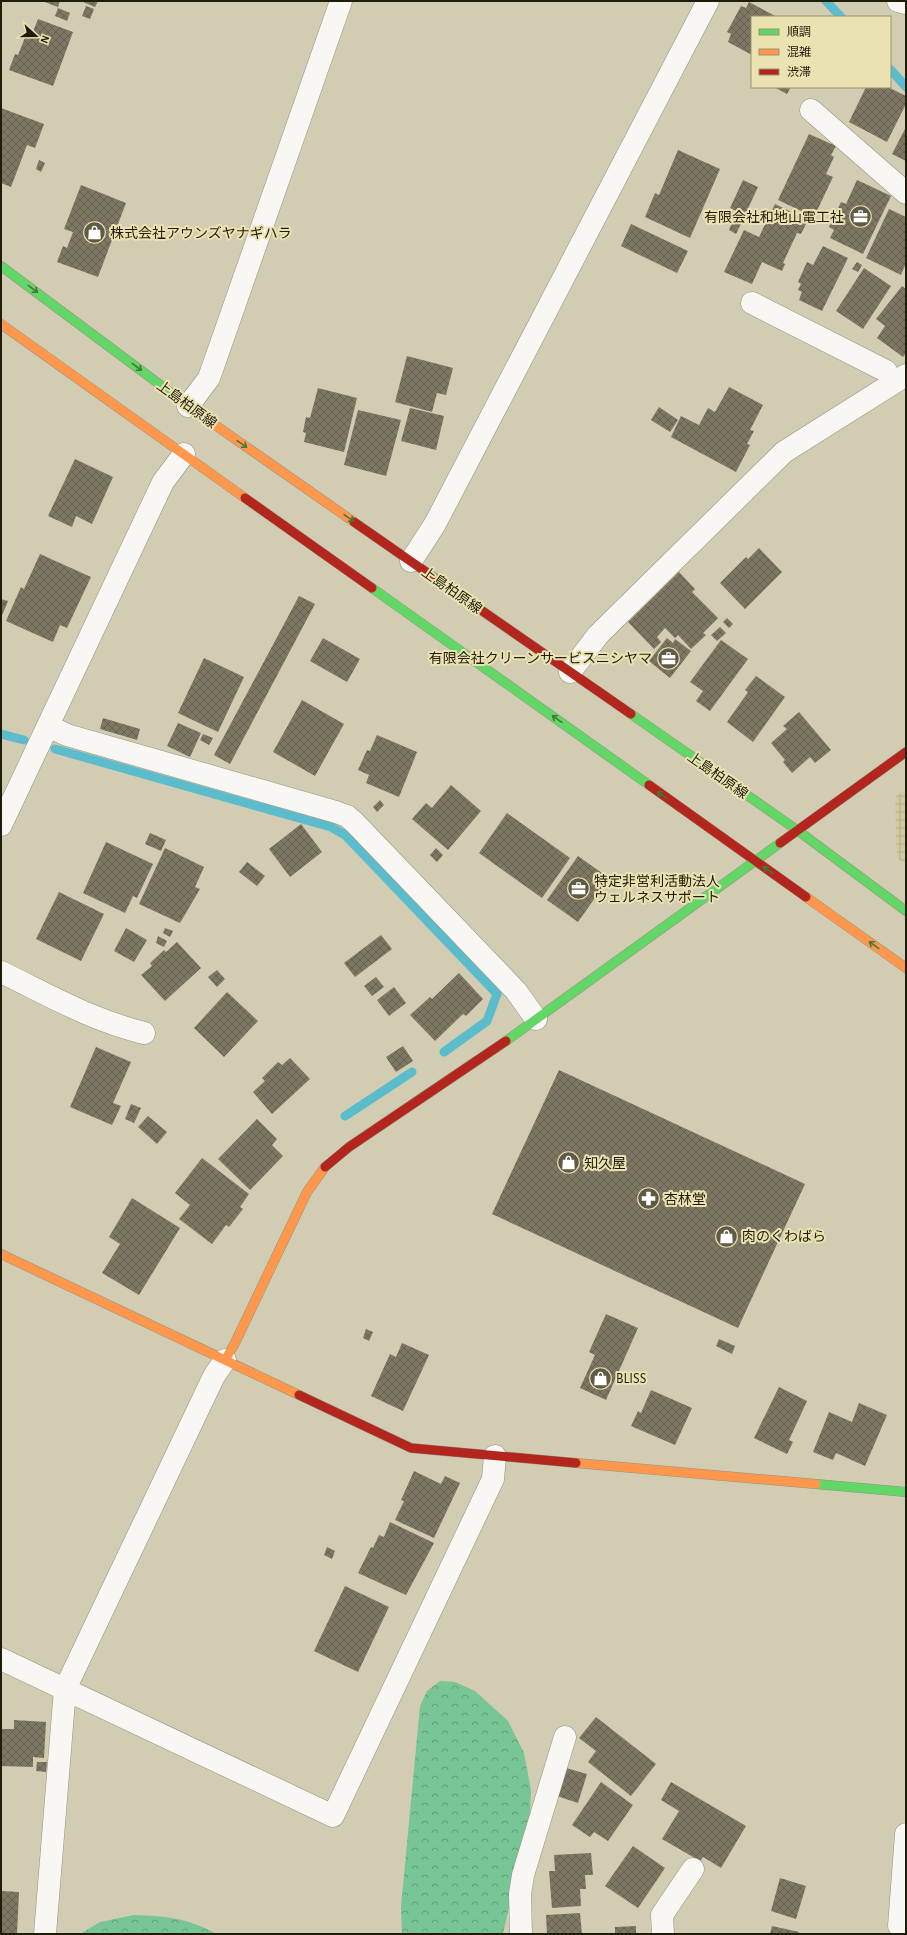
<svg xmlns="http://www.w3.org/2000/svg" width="907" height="1935" font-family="'Alegreya Sans','Noto Sans JP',sans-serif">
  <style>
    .industrial { fill: url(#industrial-grid) }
    .forest { fill: url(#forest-crowns) }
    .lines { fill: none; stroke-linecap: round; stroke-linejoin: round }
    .stream { stroke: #5bbccc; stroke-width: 9 }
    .building { fill: url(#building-cross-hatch) }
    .street-casing { stroke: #94917d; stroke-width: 23 }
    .fast-casing { stroke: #94917d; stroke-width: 10 }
    .slow-casing { stroke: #94917d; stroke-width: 10 }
    .jam-casing { stroke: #94917d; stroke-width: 10 }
    .street { stroke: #f8f7f3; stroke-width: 22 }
    .fast { stroke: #63d668; stroke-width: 9 }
    .slow { stroke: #ff974d; stroke-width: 9 }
    .jam { stroke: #b3261e; stroke-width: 9 }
    .oneway { stroke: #427939 }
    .labels { text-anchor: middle; stroke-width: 4; stroke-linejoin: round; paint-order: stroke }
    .poi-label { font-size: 14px; fill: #201c0a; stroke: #ebe2b2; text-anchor: start }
    .street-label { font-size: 14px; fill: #201c0a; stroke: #ebe2b2 }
  </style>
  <defs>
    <pattern id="industrial-grid" width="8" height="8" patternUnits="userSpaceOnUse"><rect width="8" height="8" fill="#d2caa0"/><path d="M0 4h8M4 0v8" fill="none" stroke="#b4ad88"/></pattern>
    <pattern id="forest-crowns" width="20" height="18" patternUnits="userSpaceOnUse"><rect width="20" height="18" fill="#78c596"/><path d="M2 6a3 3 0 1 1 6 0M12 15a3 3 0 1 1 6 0" fill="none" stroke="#629f79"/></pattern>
    <pattern id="building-cross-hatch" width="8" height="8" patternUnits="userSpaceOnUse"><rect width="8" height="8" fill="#7e7764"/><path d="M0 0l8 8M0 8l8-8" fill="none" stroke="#676151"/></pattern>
  </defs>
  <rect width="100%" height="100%" fill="#d1ccb2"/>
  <!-- industrial -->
  <path class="industrial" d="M 906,789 L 906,864 L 897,858 L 895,797 Z"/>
  <!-- forest -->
  <path class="forest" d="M 440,1681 L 455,1682 L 475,1691 L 508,1721 L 524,1753 L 531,1790 L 530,1814 L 503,1934 L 402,1934 L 401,1907 L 420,1706 L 427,1691 Z
    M 134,1915 C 167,1916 187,1918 217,1934 L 80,1934 L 100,1922 Z"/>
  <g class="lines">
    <!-- stream -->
    <path class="stream" d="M 826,1 L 841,17
      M 890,69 L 906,87
      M 1,734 L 24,740
      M 55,749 L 331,827 L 345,835 L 497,994 L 487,1021 L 444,1052
      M 345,1116 L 412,1072"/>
  </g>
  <!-- building -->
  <path class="building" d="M 42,1 L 60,1 L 58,7 Z
    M 81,1 L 98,1 L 95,7 Z
    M 749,2 L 777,17 L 752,17 L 752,55 L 728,42 L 731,34 L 727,32 L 741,6 L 746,8 Z
    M 86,6 L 94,9 L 90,19 L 82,16 Z
    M 58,8 L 70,13 L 67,21 L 55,16 Z
    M 38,19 L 73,32 L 53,86 L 9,70 L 15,54 L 18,55 L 26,35 L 31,37 Z
    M 774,87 L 791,87 L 787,94 Z
    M 866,87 L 888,87 L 906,96 L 906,104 L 887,142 L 849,122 Z
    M 1,108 L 44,124 L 35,148 L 27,145 L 11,187 L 1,183 Z
    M 906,127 L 906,161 L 892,154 Z
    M 809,134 L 836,146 L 831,155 L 834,157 L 826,174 L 833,177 L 814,217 L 778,200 Z
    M 678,150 L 720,169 L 690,238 L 645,217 L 655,193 L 659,195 Z
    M 39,160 L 45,163 L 41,172 L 36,169 Z
    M 743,180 L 758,187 L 745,215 L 730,208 Z
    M 857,180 L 891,196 L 863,254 L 830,238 L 834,230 L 829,227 L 841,202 L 846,204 Z
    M 81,185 L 126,203 L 98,277 L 57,262 L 63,246 L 67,248 L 73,232 L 64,229 Z
    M 775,204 L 808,220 L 801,234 L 797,233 L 783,263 L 785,264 L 782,271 L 762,262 L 752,284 L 724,272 L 744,230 L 759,237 Z
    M 889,209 L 906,217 L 906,263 L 901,275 L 866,258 Z
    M 730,211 L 744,218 L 736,234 L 729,230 L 731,225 L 725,222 Z
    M 631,224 L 688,251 L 677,273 L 621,246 Z
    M 823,246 L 848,258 L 822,311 L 799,300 L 802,292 L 798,290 L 801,284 L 798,282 L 807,262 L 813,265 Z
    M 857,262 L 862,265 L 858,272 L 852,269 Z
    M 864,268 L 891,286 L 863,329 L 836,311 Z
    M 902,286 L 906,289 L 906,353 L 903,357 L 877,338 L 885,326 L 876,319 Z
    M 407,356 L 453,368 L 446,395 L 437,393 L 432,412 L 395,402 Z
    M 729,387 L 763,405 L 750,430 L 754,431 L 747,444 L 750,445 L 736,472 L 671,437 L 681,416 L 699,425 L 708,408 L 715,412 Z
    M 318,388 L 357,398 L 344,452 L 304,442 L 306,433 L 303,432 L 306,417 L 310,418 Z
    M 659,407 L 678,420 L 670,432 L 651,420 Z
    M 410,408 L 444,416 L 436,450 L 401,441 Z
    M 358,410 L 401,420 L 386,476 L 344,465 Z
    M 75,459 L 113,477 L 92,524 L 76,516 L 72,527 L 48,516 Z
    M 759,548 L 782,572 L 745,609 L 720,583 L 746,557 L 748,559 Z
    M 40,554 L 91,577 L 67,628 L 60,625 L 53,642 L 6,621 L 21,587 L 24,589 Z
    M 679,572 L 695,589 L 692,592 L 718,618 L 703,633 L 706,635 L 691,649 L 678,635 L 675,638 L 665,628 L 657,637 L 661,642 L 654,649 L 628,622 Z
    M 299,596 L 315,604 L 230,764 L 214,755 Z
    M 1,599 L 8,601 L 1,618 Z
    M 727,618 L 733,624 L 729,628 L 723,622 Z
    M 720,627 L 726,633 L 717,641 L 711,635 Z
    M 323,638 L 360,659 L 347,682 L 310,661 Z
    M 667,638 L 673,643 L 675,639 L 691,651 L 670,678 L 649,661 Z
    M 721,640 L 748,659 L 710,711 L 696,701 L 703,691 L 690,682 Z
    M 204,658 L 244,677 L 218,732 L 178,713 Z
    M 756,676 L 785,697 L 753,742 L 727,722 L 748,692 L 745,690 Z
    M 302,700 L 344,724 L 315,776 L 273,752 Z
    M 799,712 L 831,750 L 815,763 L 810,757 L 792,773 L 783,762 L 785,760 L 771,743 L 787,729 L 783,726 Z
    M 103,718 L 140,729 L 137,740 L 100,729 Z
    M 178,723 L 201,733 L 190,757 L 167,746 Z
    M 203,734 L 213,738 L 209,745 L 200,740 Z
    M 377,735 L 417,752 L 399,797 L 366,783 L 369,775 L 358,770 L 367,750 L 370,751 Z
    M 451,785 L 481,811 L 448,850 L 412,819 L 426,803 L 432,808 Z
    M 380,800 L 384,805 L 377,812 L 373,807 Z
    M 507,813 L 570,858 L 542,898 L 479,853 Z
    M 301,824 L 322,852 L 290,877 L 269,849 Z
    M 150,833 L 166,840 L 161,851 L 145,844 Z
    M 106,842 L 153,864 L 137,898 L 133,896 L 125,913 L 83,893 Z
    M 165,848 L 204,867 L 195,887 L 200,889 L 180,923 L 139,904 Z
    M 436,848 L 443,855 L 437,862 L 430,855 Z
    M 578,856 L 609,878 L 578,922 L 547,900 Z
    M 247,862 L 265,876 L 257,886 L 239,872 Z
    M 59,892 L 104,914 L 81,961 L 36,939 Z
    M 126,928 L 147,940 L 134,962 L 114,951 Z
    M 165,928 L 173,931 L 170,937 L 163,933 Z
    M 381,935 L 392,949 L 355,977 L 344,963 Z
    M 158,936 L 167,941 L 164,947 L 156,943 Z
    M 177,942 L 201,968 L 165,1001 L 141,975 L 152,966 L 150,963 L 164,950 L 166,952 Z
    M 217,970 L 225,979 L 217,987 L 208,977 Z
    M 459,973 L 483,999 L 466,1016 L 463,1014 L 435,1041 L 410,1015 L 430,997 L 432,999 Z
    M 376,977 L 384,987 L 372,996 L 364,986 Z
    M 394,987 L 406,1003 L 389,1016 L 377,1000 Z
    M 227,992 L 258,1021 L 224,1057 L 194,1028 Z
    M 403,1046 L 413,1061 L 396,1072 L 386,1057 Z
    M 96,1047 L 131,1062 L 113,1103 L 121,1106 L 112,1125 L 70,1107 Z
    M 290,1058 L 310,1079 L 272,1114 L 253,1092 L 265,1081 L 262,1078 L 278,1062 L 282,1065 Z
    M 559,1070 L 805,1184 L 738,1328 L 492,1214 Z
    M 131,1104 L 141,1108 L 134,1123 L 125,1119 Z
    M 148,1116 L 167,1132 L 157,1144 L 138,1127 Z
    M 257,1119 L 277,1139 L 272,1145 L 283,1156 L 250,1190 L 218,1159 Z
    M 202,1158 L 249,1194 L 240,1207 L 243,1209 L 229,1227 L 226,1225 L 212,1244 L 179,1219 L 190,1205 L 175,1193 Z
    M 132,1198 L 180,1228 L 139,1295 L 102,1273 L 120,1244 L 109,1237 Z
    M 606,1314 L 638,1328 L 606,1400 L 580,1388 L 595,1355 L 589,1352 Z
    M 366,1329 L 373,1332 L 369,1341 L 363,1338 Z
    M 719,1339 L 735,1346 L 732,1354 L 716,1346 Z
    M 402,1343 L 429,1355 L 403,1411 L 371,1396 L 390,1354 L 396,1357 Z
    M 779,1387 L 807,1401 L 789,1440 L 793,1442 L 787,1454 L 754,1438 Z
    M 651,1390 L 692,1408 L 675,1445 L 631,1426 L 638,1411 L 641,1413 Z
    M 859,1403 L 887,1415 L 865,1466 L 836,1453 L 833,1460 L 813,1452 L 829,1412 L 852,1422 Z
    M 414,1471 L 441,1484 L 445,1476 L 460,1483 L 434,1538 L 395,1520 L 404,1501 L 401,1500 Z
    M 390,1522 L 434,1543 L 406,1595 L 358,1573 L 371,1547 L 373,1548 L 379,1535 L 384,1537 Z
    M 327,1547 L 335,1551 L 332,1559 L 324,1555 Z
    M 345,1586 L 389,1607 L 358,1672 L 314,1651 Z
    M 596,1717 L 656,1764 L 631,1796 L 588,1762 L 596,1751 L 579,1738 Z
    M 14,1720 L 46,1722 L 44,1758 L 33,1757 L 33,1767 L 1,1766 L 1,1729 L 14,1729 Z
    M 37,1762 L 47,1762 L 46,1772 L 36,1771 Z
    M 566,1768 L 587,1774 L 578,1803 L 557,1796 Z
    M 601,1782 L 633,1805 L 608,1841 L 594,1832 L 590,1837 L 572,1825 Z
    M 671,1782 L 746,1826 L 721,1868 L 703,1857 L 700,1861 L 662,1839 L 679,1811 L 661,1800 Z
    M 633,1846 L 665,1868 L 638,1908 L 605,1886 Z
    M 591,1853 L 593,1875 L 585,1875 L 586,1889 L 580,1889 L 581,1906 L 552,1908 L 549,1871 L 555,1871 L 554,1855 Z
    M 780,1878 L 806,1886 L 796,1919 L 771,1911 Z
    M 1,1891 L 19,1892 L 17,1934 L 1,1934 Z
    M 580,1913 L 582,1934 L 547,1934 L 546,1915 Z
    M 636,1926 L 636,1934 L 615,1934 L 615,1927 Z
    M 772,1926 L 799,1932 L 798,1934 L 770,1934 Z"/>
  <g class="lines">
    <defs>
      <path id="street" d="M 898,1 L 906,3
        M 811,110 L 906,193
        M 752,303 L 886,371 L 893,383
        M 188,406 L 209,378 L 341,1
        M 411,561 L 435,524 L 708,1
        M 570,672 L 598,635 L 784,452 L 906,375
        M 48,726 L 67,735 L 336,812 L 347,816 L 355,823 L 516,991 L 536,1019
        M 1,825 L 163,482 L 184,454
        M 1,972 C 51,996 89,1019 144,1033
        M 1,1659 L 333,1816 L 493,1479 L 495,1456
        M 899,1926 L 906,1834
        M 45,1934 L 65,1689 L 214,1376 L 225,1360
        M 521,1934 L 520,1894 L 523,1875 L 565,1737
        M 663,1934 L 662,1915 L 693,1869"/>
      <path id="fast" d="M 1,266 L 198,413
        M 372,588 L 649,785
        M 631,714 L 797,830 L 906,911
        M 506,1041 L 780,843
        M 816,1484 L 906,1492"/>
      <path id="slow" d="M 1,324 L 245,498
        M 198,413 L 354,522
        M 806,897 L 906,968
        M 1,1254 L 299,1395
        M 225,1360 L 234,1345 L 307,1192 L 325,1167
        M 576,1463 L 816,1484"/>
      <path id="jam" d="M 245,498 L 372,588
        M 354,522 L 631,714
        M 649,785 L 806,897
        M 780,843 L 906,752
        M 325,1167 L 349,1147 L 506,1041
        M 299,1395 L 411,1448 L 576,1463"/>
    </defs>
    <!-- street casing -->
    <use href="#street" class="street-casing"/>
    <!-- fast casing -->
    <use href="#fast" class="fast-casing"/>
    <!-- slow casing -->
    <use href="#slow" class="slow-casing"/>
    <!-- jam casing -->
    <use href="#jam" class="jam-casing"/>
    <!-- street -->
    <use href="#street" class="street"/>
    <!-- fast -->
    <use href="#fast" class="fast"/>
    <!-- slow -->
    <use href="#slow" class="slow"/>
    <!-- jam -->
    <use href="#jam" class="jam"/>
  </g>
  <!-- one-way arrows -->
  <defs><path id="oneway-shaft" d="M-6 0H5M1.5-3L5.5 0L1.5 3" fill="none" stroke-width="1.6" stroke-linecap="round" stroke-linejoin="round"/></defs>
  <g class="oneway">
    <use href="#oneway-shaft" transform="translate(33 289) rotate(37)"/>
    <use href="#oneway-shaft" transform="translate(137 367) rotate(37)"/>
    <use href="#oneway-shaft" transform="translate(242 444) rotate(35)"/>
    <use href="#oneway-shaft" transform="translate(349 518) rotate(35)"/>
    <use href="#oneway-shaft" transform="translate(557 719) rotate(-145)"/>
    <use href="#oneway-shaft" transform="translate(662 795) rotate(-145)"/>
    <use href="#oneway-shaft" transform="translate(768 870) rotate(-145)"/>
    <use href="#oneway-shaft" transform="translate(874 945) rotate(-144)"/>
  </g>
  <!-- icons -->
  <defs>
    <symbol id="office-disc" viewBox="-11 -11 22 22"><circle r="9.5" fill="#5e5a45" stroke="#ebe2b2"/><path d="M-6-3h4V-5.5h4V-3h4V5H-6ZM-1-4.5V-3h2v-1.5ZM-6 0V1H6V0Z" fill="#fff"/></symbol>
    <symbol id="shop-disc" viewBox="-11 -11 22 22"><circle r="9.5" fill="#5e5a45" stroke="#ebe2b2"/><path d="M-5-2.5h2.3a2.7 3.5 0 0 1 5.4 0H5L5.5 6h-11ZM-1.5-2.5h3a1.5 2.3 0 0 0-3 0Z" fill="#fff"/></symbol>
    <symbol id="pharmacy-disc" viewBox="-11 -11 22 22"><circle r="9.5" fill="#5e5a45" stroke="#ebe2b2"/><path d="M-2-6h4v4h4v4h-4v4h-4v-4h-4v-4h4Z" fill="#fff"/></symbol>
  </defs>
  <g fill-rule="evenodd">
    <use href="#office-disc" x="848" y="204" width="25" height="25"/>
    <use href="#shop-disc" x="82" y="220" width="25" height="25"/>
    <use href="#office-disc" x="656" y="646" width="25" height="25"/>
    <use href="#office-disc" x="566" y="876" width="25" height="25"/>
    <use href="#shop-disc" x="556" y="1150" width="25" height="25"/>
    <use href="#pharmacy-disc" x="636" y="1186" width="25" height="25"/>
    <use href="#shop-disc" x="714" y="1224" width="25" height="25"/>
    <use href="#shop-disc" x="588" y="1366" width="25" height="25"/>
  </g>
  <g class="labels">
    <!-- poi labels -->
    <g class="poi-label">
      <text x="844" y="222" text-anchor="end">有限会社和地山電工社</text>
      <text x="110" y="238">株式会社アウンズヤナギハラ</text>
      <text x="652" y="663" text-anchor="end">有限会社クリーンサービスニシヤマ</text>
      <text x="594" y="886">特定非営利活動法人<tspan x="594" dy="16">ウェルネスサポート</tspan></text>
      <text x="584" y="1168">知久屋</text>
      <text x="664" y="1204">杏林堂</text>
      <text x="742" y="1241">肉のくわばら</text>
      <text x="616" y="1383">BLISS</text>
    </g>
    <!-- street labels -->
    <g class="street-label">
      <text transform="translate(187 404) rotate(36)" y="5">上島柏原線</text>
      <text transform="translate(452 590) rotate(35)" y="5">上島柏原線</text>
      <text transform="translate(718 775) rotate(35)" y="5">上島柏原線</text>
    </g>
  </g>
  <!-- border -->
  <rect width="907" height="1935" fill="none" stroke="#201c0a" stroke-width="4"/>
  <!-- legend -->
  <rect x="751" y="16" width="140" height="72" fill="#ebe2b2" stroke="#9a936f"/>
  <rect x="759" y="29" width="20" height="6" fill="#63d668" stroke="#9a936f"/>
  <text x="787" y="36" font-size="12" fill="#201c0a">順調</text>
  <rect x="759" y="49" width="20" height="6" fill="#ff974d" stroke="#9a936f"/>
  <text x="787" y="56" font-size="12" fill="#201c0a">混雑</text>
  <rect x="759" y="69" width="20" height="6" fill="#b3261e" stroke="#9a936f"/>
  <text x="787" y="76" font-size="12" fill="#201c0a">渋滞</text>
  <!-- north arrow -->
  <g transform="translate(36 36) rotate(111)" stroke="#ebe2b2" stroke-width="3" paint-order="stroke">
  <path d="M0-3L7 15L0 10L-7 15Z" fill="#201c0a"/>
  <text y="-6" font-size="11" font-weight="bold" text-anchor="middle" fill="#201c0a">N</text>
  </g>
</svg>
